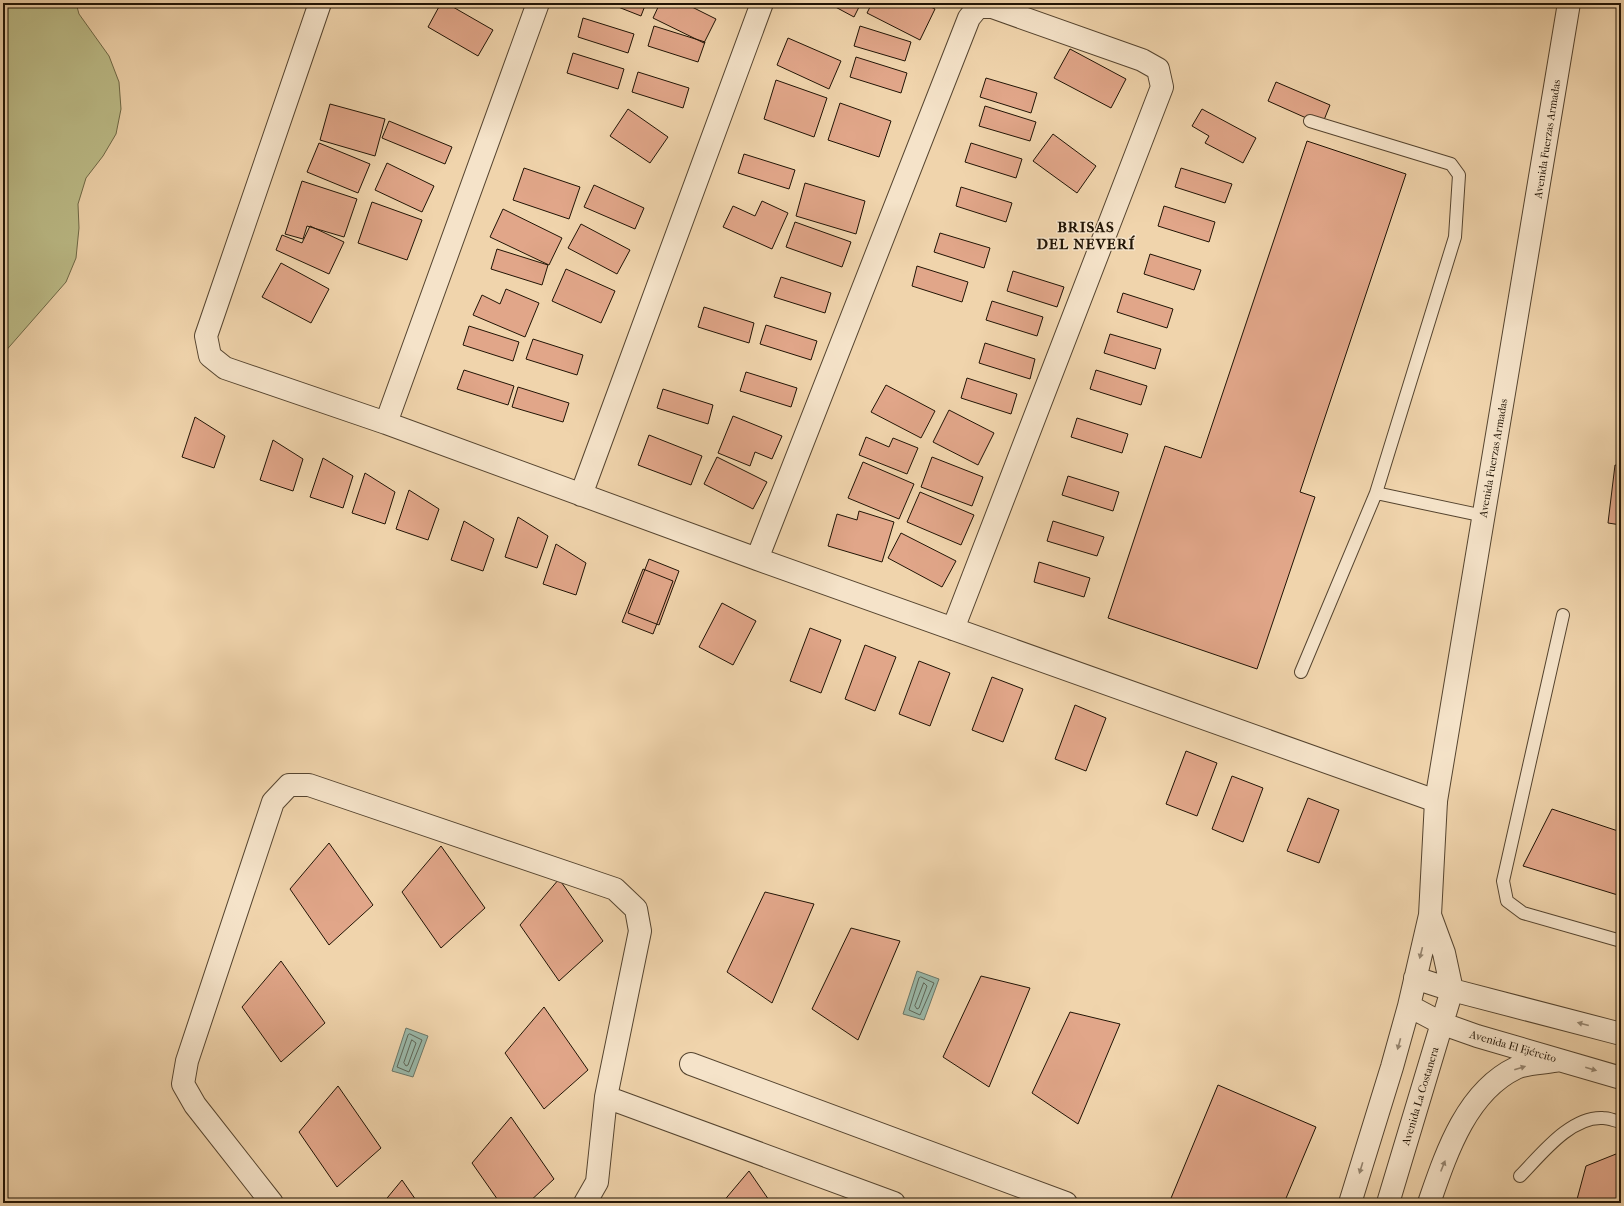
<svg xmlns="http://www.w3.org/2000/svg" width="1624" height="1206" font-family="'IM FELL French Canon',serif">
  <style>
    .green { fill: #bcbc88; stroke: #6e6846 }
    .water { fill: #9ab8a9; stroke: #6a7667 }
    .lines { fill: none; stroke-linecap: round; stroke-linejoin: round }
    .shore { stroke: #5e6657; stroke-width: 1 }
    .building { fill: #e1a689; stroke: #211405 }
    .service-casing { stroke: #55442f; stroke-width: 14 }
    .minor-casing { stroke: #55442f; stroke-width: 24 }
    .tertiary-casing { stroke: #55442f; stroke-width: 24 }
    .service { stroke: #f5e3c9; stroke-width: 12 }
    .minor { stroke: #f5e3c9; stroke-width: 22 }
    .tertiary { stroke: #f5e3c9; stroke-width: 22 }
    .oneway { fill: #968671 }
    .labels { text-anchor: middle; stroke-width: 3; stroke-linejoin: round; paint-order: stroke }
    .street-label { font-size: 11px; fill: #211405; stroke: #f5e3c9 }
    .district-label { font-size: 15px; font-weight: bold; letter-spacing: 1px; fill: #211405; stroke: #f5e3c9 }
  </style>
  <rect width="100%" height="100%" fill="#f0d4ac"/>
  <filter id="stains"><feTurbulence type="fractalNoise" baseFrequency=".005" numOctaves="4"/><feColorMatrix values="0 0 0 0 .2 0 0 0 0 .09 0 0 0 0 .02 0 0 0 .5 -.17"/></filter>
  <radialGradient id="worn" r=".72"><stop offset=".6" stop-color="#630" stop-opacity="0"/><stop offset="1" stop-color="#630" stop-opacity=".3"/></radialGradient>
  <!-- green -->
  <path class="green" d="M 3,3 L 76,3 L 79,14 L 109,56 L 119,82 L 121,109 L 116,134 L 103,156 L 86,178 L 78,204 L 79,228 L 76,258 L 66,282 L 3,354 Z"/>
  <!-- water -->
  <path class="water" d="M 917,971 L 939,979 L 924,1020 L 903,1014 Z
    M 406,1028 L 428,1036 L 413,1077 L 392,1071 Z"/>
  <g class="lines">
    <!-- shore -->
    <path class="shore" d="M 921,977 L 934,983 L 920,1015 L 909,1010 L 919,978 Z
      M 924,983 L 927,986 L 919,1008 L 917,1009 L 915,1006 Z
      M 410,1034 L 422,1040 L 409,1072 L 397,1067 L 408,1035 Z
      M 412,1040 L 416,1043 L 408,1065 L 406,1066 L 404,1063 Z"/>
  </g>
  <!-- building -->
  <path class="building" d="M 441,3 L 446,3 L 493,30 L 478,56 L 428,27 Z
    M 608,3 L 646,3 L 641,16 Z
    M 660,3 L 684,3 L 716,19 L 704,43 L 653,18 Z
    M 828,3 L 861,3 L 854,17 Z
    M 872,3 L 923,3 L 935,9 L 920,40 L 867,13 Z
    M 583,18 L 634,34 L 628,53 L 578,37 Z
    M 654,26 L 705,42 L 698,62 L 648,46 Z
    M 860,26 L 911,42 L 905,61 L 854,46 Z
    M 788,38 L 841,61 L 829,89 L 777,65 Z
    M 1070,49 L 1126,79 L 1111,108 L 1054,78 Z
    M 573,53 L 624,69 L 618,89 L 567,73 Z
    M 856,57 L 907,73 L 901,93 L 850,77 Z
    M 638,72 L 689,88 L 683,108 L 632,92 Z
    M 986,78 L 1037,93 L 1031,113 L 980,97 Z
    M 776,80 L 827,98 L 814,137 L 764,119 Z
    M 1276,82 L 1330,105 L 1322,125 L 1268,101 Z
    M 840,103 L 891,121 L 879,157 L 828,140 Z
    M 330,104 L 385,119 L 375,156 L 320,140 Z
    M 985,106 L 1036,122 L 1030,141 L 979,126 Z
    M 628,109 L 668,137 L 650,163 L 610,136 Z
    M 1202,109 L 1256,138 L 1243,163 L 1205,143 L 1209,136 L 1192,126 Z
    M 389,121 L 452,147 L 445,164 L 382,138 Z
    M 1053,134 L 1096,166 L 1077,193 L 1033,161 Z
    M 1307,141 L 1406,174 L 1300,492 L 1315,497 L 1257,669 L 1108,618 L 1165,446 L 1201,458 Z
    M 319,143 L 370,164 L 358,193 L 307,172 Z
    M 971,143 L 1022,159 L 1016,178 L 965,162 Z
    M 744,154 L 795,170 L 789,189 L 738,173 Z
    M 387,163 L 434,186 L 422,212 L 375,190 Z
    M 524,168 L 580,187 L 569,219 L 513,200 Z
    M 1181,168 L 1232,184 L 1225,203 L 1175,187 Z
    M 302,181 L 357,199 L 344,237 L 307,226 L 303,239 L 285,234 Z
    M 805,183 L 865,201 L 856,234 L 796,216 Z
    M 594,185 L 644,208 L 635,229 L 584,207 Z
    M 961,187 L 1012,203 L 1006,222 L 956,206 Z
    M 762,201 L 788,213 L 772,249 L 723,227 L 733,206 L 755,216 Z
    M 372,202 L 422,220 L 407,260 L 358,243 Z
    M 1164,206 L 1215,222 L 1209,242 L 1158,226 Z
    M 503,209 L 562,238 L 549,265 L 490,237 Z
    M 795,222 L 851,242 L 842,267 L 786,247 Z
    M 581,224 L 630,250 L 617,274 L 568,248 Z
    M 310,226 L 344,242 L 329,274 L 276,250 L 282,235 L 302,243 Z
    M 940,233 L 990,248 L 984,268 L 934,252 Z
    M 497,249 L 548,265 L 542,285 L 491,269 Z
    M 1150,254 L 1201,270 L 1194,290 L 1144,274 Z
    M 281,263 L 329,289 L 311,323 L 262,297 Z
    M 917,266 L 968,282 L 962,302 L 912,286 Z
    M 566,269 L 615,291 L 601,323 L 552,301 Z
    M 1013,271 L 1064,287 L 1057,307 L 1007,291 Z
    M 781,277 L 831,293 L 825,313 L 774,297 Z
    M 506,289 L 539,303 L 525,337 L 473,315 L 482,295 L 500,304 Z
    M 1123,293 L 1173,309 L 1167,328 L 1117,312 Z
    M 992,301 L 1043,317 L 1037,336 L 986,320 Z
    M 704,307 L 754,323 L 749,343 L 698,327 Z
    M 766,325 L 817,341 L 811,360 L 760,344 Z
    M 469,326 L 519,342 L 513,361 L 463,345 Z
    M 1110,334 L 1161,349 L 1155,369 L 1104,353 Z
    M 533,339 L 583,355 L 577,375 L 526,359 Z
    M 985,343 L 1035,359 L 1030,379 L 979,363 Z
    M 464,370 L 514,386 L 508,405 L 457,389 Z
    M 1096,370 L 1147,386 L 1141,405 L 1090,389 Z
    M 746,372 L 797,388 L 791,407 L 740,391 Z
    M 967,378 L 1017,394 L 1011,414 L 961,398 Z
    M 886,385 L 935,411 L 921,438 L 871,412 Z
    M 518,387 L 569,403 L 563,422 L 512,407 Z
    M 663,389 L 713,405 L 708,424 L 657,408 Z
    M 949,410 L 994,433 L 978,465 L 933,442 Z
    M 733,416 L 782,436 L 772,459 L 755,452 L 750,466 L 718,453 Z
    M 195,417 L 225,436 L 214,468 L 182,457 Z
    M 1077,418 L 1128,434 L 1122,453 L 1071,437 Z
    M 649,435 L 702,456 L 691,485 L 638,465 Z
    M 866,437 L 889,447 L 893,438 L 918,448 L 907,474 L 859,455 Z
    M 273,440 L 303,459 L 293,491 L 260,480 Z
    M 717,457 L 767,482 L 753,509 L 704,484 Z
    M 932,457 L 983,477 L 972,506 L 921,487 Z
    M 323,458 L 353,476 L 343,508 L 310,497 Z
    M 863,462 L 914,484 L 899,519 L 848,498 Z
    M 1615,465 L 1621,466 L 1621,525 L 1608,523 Z
    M 365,473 L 395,492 L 385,524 L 352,513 Z
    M 1068,476 L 1119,492 L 1113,511 L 1062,495 Z
    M 409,490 L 439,509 L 428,540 L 396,529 Z
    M 920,492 L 974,515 L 961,545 L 907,522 Z
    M 859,511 L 894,522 L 882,562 L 828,546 L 837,514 L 857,520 Z
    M 518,517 L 548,536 L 537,568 L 505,557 Z
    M 464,521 L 494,539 L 483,571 L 451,560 Z
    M 1053,521 L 1104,537 L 1097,556 L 1047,541 Z
    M 901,533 L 956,561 L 942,587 L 888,558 Z
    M 556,544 L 586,563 L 576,595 L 543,584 Z
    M 649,559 L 679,571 L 659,625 L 628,613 Z
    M 1039,562 L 1090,578 L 1084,597 L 1034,582 Z
    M 643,569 L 673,581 L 653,634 L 622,622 Z
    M 722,603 L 756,621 L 733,665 L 699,647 Z
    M 810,628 L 841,640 L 821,693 L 790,681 Z
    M 865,645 L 896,657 L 875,711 L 845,699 Z
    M 919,661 L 950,673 L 930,726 L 899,714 Z
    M 992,677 L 1023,689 L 1003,742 L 972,730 Z
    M 1075,705 L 1106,718 L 1086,771 L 1055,759 Z
    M 1186,751 L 1217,763 L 1197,816 L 1166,804 Z
    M 1232,776 L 1263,788 L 1243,842 L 1212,829 Z
    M 1308,798 L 1339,810 L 1319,863 L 1287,851 Z
    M 1552,809 L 1621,832 L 1621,896 L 1523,866 Z
    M 329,843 L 373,905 L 329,945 L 290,889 Z
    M 441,846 L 485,908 L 441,948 L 402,892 Z
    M 559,879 L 603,941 L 559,981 L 520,925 Z
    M 765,892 L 814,904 L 772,1003 L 727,972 Z
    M 851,928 L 900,941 L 858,1040 L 812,1009 Z
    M 281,961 L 325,1023 L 281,1062 L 242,1007 Z
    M 981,976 L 1030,988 L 989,1087 L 943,1057 Z
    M 544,1007 L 588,1070 L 544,1109 L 505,1053 Z
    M 1070,1012 L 1120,1024 L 1078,1124 L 1032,1093 Z
    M 1218,1085 L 1316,1127 L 1284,1203 L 1169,1203 Z
    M 338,1086 L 381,1148 L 337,1187 L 299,1132 Z
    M 511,1117 L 554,1179 L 528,1203 L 500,1203 L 472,1163 Z
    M 1621,1152 L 1621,1203 L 1576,1203 L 1586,1166 Z
    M 749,1171 L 771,1203 L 722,1203 Z
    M 402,1180 L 418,1203 L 383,1203 Z"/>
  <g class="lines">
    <defs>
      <path id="service" d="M 1376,493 L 1484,516
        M 1563,615 L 1503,881 L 1507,901 L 1523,913 L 1621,941
        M 1301,672 L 1376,493 L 1455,237 L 1459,175 L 1451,164 L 1310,121
        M 1520,1176 C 1540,1156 1570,1116 1603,1118 C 1609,1118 1615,1121 1621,1122"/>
      <path id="minor" d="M 320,3 L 206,336 L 210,356 L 225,368 L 386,423 L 757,559 L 1436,801
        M 386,423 L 538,3
        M 581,495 L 762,3
        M 757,559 L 969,18 L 978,7 L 992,7 L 1142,60 L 1158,69 L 1162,87 L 953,629
        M 691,1064 L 1066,1203
        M 606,1097 L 894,1203
        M 272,1203 L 195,1105 L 183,1084 L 187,1061 L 273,802 L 289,785 L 309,785 L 615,889 L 636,909 L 640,931 L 606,1097 L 597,1182 L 585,1203"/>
      <path id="tertiary" d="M 1415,978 L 1452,990 L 1621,1034
        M 1409,1006 L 1443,1024 L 1477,1036 L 1621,1078
        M 1350,1203 L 1392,1067 L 1409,1006 L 1430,915 L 1436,801 L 1569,3
        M 1388,1203 L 1452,990 L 1444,953 L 1430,915
        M 1429,1203 C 1446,1154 1466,1092 1516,1068 C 1527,1063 1543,1063 1555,1061"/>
    </defs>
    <!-- service casing -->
    <use href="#service" class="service-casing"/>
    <!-- minor casing -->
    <use href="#minor" class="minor-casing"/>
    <!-- tertiary casing -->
    <use href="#tertiary" class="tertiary-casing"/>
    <!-- service -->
    <use href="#service" class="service"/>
    <!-- minor -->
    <use href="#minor" class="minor"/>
    <!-- tertiary -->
    <use href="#tertiary" class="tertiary"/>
  </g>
  <!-- one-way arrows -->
  <defs><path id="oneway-solid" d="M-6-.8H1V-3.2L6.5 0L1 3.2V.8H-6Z"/></defs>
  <g class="oneway">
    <use href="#oneway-solid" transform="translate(1421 953) rotate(104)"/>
    <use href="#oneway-solid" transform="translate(1583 1024) rotate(-165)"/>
    <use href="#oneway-solid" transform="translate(1399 1044) rotate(105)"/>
    <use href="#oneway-solid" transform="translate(1520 1068) rotate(-17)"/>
    <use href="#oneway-solid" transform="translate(1591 1069) rotate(16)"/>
    <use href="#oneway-solid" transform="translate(1443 1166) rotate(-68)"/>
    <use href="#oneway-solid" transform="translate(1361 1168) rotate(107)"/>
  </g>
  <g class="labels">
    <!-- street labels -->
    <g class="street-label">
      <text transform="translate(1547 139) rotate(-81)" y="4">Avenida Fuerzas Armadas</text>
      <text transform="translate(1493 458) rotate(-80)" y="4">Avenida Fuerzas Armadas</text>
      <text transform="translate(1513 1046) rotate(16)" y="4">Avenida El Ejército</text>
      <text transform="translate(1420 1096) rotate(-73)" y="4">Avenida La Costanera</text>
    </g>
    <!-- district labels -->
    <g class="district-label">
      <text x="1086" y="232">BRISAS<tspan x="1086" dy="17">DEL NEVERÍ</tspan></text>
    </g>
  </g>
  <!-- margin -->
  <rect width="1624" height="1206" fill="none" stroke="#f0d4ac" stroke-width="16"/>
  <rect x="4" y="4" width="1616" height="1198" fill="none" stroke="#211405" stroke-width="2"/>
  <rect x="8" y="8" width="1608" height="1190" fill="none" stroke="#211405"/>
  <rect width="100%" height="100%" filter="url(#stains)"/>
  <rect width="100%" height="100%" fill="url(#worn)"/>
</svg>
